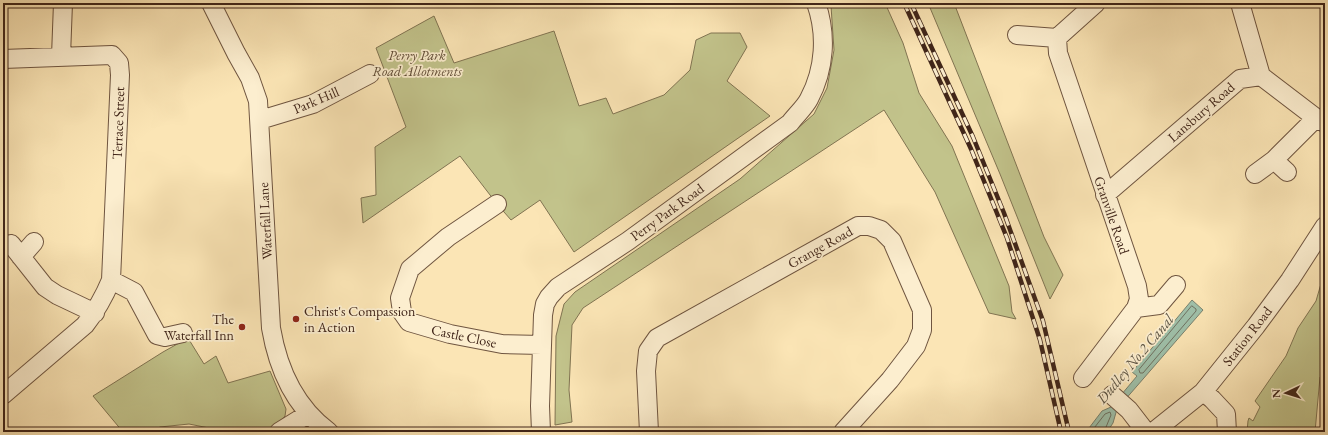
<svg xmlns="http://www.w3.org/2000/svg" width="1328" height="435" font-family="'EB Garamond',serif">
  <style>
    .green { fill: #c2c38b; stroke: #817452 }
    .water { fill: #9fc0a9; stroke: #79826f }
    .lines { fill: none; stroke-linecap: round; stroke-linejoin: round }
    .shore { stroke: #707261; stroke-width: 1 }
    .minor-casing { stroke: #6f5540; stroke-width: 20 }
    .minor { stroke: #fceecf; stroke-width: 18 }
    .rail-casing { stroke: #402519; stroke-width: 4.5 }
    .rail { stroke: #fceecf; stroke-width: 3; stroke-dasharray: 9; stroke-linecap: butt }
    .poi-dot { fill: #8f2418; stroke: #fceecf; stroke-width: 1.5 }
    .labels { text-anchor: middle; stroke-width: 3.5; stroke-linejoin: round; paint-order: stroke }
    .park-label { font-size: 14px; font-style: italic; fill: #604c36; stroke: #fceecf }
    .street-label { font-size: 14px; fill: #402519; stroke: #fceecf }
    .poi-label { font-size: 14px; fill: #402519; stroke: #fceecf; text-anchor: start }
    .water-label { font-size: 15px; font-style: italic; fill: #5c5444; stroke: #fceecf }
  </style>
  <rect width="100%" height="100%" fill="#fbe5b5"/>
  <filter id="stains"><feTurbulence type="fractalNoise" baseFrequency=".005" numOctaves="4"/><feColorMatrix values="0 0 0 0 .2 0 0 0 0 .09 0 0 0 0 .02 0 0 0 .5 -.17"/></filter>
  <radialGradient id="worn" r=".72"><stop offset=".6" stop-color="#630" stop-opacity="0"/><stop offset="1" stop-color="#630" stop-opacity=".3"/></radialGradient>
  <!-- green -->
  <path class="green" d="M 829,3 L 885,3 L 903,43 L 919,93 L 952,146 L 1009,286 L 1012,312 L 1016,319 L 989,313 L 935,192 L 884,110 L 583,308 L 572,325 L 569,390 L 572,422 L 555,425 L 556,336 L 564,304 L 575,292 L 740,179 L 814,114 L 827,88 L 834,50 L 831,6 Z
    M 928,3 L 954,3 L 1044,237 L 1063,275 L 1050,299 L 1000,174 Z
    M 434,16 L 454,63 L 554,31 L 579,106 L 606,98 L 613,114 L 664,95 L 690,70 L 696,40 L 711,33 L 740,33 L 747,47 L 727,81 L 770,116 L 574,252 L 540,200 L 511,220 L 497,204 L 460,156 L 363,223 L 361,198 L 376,195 L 375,147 L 406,127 L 376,48 Z
    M 1325,270 L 1325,377 L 1320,377 L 1315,432 L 1247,432 L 1248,421 L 1249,418 L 1253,421 L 1260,407 L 1255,401 L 1286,356 L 1298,328 L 1316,301 Z
    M 188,338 L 204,364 L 216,356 L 228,383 L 270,371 L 286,409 L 285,416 L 279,423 L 270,428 L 255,432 L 229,432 L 189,424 L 160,427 L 151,432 L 123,432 L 93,396 L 163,352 Z"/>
  <!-- water -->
  <path class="water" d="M 1192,300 L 1203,310 L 1117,409 L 1113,423 L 1107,432 L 1086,432 L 1102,411 L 1111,407 L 1137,376 L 1132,372 Z"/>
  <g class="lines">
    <!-- shore -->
    <path class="shore" d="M 1192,306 L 1196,309 L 1196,311 L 1143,373 L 1140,373 L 1139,370 Z
      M 1091,432 L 1105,414 L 1110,412 L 1111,415 L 1104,432"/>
    <defs>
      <path id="minor" d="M 211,3 L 236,53 L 250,78 L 258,101 L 271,328 C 278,369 295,407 329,432
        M 1240,3 L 1261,76
        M 1017,35 L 1057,38
        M 61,56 L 63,3
        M 3,59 L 112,55 L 119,63 L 120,75 L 111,280 C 104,297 96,311 85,325 L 3,395
        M 260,120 L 313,104 L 370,74
        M 1274,160 L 1287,172
        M 1255,174 L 1274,160 L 1316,118
        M 1105,195 L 1240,79 L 1261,76 L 1316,118 L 1325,123
        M 497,204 L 448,237 L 410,269 L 400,298 L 402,312 L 409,322 L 450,334 L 502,344 L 542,345
        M 11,244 L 45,287 L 57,295 L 95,313
        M 21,257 L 34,242
        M 111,280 L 134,292 L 157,335 L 165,337 L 183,333
        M 1136,308 L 1159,305 L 1176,285
        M 1083,378 L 1136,308 L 1139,299 L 1137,286 L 1058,53 L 1057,38 L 1096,3
        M 1203,392 L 1212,399 L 1226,414 L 1227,432
        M 1112,395 L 1129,410 L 1146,432
        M 279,432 L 308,414
        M 541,432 L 540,406 L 543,315 L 545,304 L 549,297 L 558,287 L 628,241 L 790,123 C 796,115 805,107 809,99 C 825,69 827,34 816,3
        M 649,432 L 646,371 L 648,351 L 657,338 L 858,226 L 869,226 L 881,230 L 892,241 L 922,310 L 922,330 L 916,346 L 890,380 L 843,432
        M 1153,432 L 1203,392 L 1256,326 L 1290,280 L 1325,226"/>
    </defs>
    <!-- minor casing -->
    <use href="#minor" class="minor-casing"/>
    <!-- minor -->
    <use href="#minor" class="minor"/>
    <defs>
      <path id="rail" d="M 904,3 L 971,149 L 1007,238 L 1040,340 L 1061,432
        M 911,3 L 973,137 L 1004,213 L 1043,321 L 1069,432"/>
    </defs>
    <!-- rail casing -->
    <use href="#rail" class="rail-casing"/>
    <!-- rail -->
    <use href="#rail" class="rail"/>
  </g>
  <!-- markers -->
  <g class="poi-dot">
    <circle cx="296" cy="319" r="4"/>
    <circle cx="242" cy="327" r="4"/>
  </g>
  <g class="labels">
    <!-- park labels -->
    <g class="park-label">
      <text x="417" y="60">Perry Park<tspan x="417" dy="16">Road Allotments</tspan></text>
    </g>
    <!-- street labels -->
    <g class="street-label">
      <text transform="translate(316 100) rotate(-23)" y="5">Park Hill</text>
      <text transform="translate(1201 112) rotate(-41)" y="5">Lansbury Road</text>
      <text transform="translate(118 123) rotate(-88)" y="5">Terrace Street</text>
      <text transform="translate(667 212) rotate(-36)" y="5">Perry Park Road</text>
      <text transform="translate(1112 215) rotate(71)" y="5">Granville Road</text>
      <text transform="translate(265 221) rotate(-93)" y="5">Waterfall Lane</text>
      <text transform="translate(820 247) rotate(-29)" y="5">Grange Road</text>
      <text transform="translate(464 336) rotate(12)" y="5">Castle Close</text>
      <text transform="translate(1247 336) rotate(-52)" y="5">Station Road</text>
    </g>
    <!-- poi labels -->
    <g class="poi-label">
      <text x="304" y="316">Christ's Compassion<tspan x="304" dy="16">in Action</tspan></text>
      <text x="234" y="324" text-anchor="end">The<tspan x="234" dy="16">Waterfall Inn</tspan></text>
    </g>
    <!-- water labels -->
    <g class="water-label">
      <text transform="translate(1135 359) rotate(-50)" y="5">Dudley No.2 Canal</text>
    </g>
  </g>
  <!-- margin -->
  <rect width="1328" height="435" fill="none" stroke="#fbe5b5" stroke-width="16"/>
  <rect x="4" y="4" width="1320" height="427" fill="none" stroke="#402519" stroke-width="2"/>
  <rect x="8" y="8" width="1312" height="419" fill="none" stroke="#402519"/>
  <!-- north arrow -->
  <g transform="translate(1286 393) rotate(266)" stroke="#fceecf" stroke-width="3" paint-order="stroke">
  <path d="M0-3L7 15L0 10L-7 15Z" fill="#402519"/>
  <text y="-6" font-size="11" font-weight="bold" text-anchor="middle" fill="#402519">N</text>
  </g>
  <rect width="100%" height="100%" filter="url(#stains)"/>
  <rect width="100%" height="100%" fill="url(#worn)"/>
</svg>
